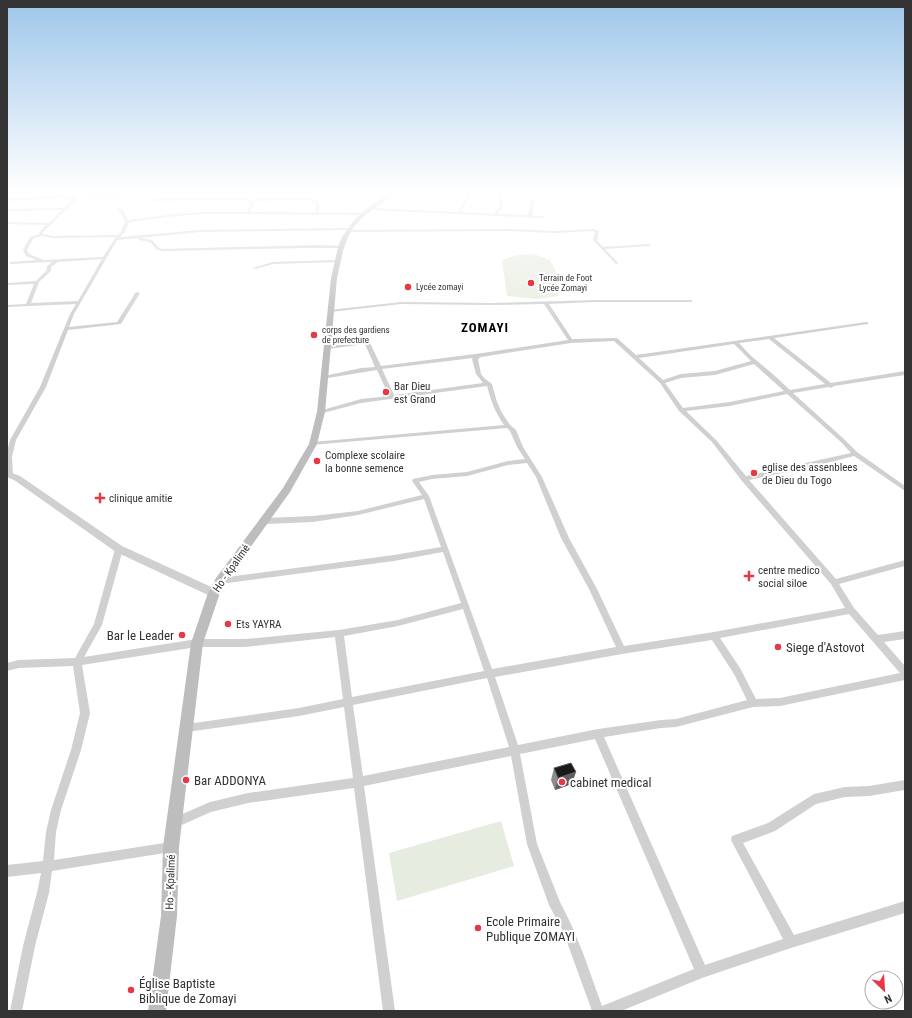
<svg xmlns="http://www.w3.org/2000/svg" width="912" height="1018" font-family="'Roboto Condensed',sans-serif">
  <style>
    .green { fill: #e6ecdf }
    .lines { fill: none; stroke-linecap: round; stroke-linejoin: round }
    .minor { fill: #d0d0d0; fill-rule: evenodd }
    .tertiary { fill: #d0d0d0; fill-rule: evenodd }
    .secondary { fill: #bdbdbd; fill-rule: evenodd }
    .wall { fill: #8c8c8c }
    .shaded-wall { fill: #5f5f5f }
    .building { fill: #1a1a1a; stroke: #5f5f5f }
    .poi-dot { fill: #e63946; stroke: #fff; stroke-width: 1.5 }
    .labels { text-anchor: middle; stroke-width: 4; stroke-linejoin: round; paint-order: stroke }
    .far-poi-label { font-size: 9px; fill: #333; stroke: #fff; text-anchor: start }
    .poi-label { font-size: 11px; fill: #333; stroke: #fff; text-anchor: start }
    .street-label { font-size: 11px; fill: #333; stroke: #fff }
    .far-district-label { font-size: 13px; font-weight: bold; letter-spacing: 1px; fill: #000; stroke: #fff }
    .near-poi-label { font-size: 13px; fill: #333; stroke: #fff; text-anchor: start }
  </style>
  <rect width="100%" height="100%" fill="#fff"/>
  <!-- green -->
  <path class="green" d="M 534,254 L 550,260 L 555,270 L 558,296 L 537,299 L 507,296 L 502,260 L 517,255 Z
    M 501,821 L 514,866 L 397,901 L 389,853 Z"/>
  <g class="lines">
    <!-- minor -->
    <path class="minor" d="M 57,191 L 61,191 L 61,194 L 76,198 L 77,200 L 68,208 L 68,210 L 66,210 L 43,232 L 43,234 L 54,236 L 118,235 L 121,232 L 125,221 L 120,212 L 116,208 L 118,207 L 123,210 L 128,220 L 175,214 L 205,212 L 247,212 L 251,203 L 243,200 L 150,201 L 151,199 L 243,198 L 255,202 L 250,212 L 315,212 L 316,207 L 315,203 L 307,200 L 254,201 L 252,200 L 254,199 L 307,198 L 318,201 L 320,207 L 318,212 L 362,213 L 364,214 L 362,215 L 205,214 L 175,216 L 129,222 L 125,232 L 120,237 L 200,230 L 349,228 L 351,229 L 350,230 L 508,229 L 555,231 L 594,229 L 599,231 L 597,240 L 603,247 L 649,244 L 651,245 L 649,246 L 605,249 L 618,263 L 616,264 L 593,240 L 595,232 L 594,231 L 555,233 L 508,231 L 349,232 L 347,231 L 348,230 L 200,232 L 140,238 L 152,240 L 158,247 L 162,249 L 318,245 L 342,246 L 343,247 L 341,248 L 306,248 L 162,251 L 156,249 L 150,242 L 139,240 L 138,239 L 139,238 L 117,240 L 74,314 L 69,327 L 117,322 L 136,292 L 140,293 L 121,324 L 68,330 L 46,387 L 16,440 L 12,457 L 13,475 L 10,477 L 7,475 L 7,452 L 10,440 L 40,387 L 70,314 L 76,304 L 7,307 L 7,305 L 26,304 L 34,284 L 7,285 L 7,283 L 36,281 L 47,270 L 47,266 L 52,262 L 10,264 L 10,262 L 11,262 L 37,260 L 26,256 L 23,250 L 30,237 L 39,234 L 40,231 L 46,225 L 7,224 L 7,222 L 49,223 L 62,210 L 7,211 L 7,209 L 64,208 L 73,200 L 63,197 L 61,198 L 7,201 L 7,199 L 59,196 L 57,195 ZM 41,236 L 54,238 L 116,237 L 103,257 L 44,260 L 29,254 L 27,250 L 33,239 ZM 102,259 L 78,301 L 31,303 L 39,282 L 51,271 L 51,267 L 58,262 Z
      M 135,191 L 144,191 L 120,196 L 85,196 L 83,195 L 85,194 L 120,194 Z
      M 441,191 L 455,191 L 471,193 L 461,212 L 494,214 L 499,206 L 498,191 L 502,191 L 503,206 L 498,214 L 528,215 L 531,200 L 533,199 L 535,200 L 532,215 L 545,217 L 543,218 L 370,210 L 368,209 L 370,208 L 458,212 L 468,195 Z
      M 337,260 L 338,260 L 338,262 L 273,264 L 255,269 L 253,268 L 273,262 Z
      M 595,300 L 691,300 L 693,301 L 691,302 L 595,302 L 549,304 L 572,339 L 617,338 L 636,355 L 866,322 L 868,322 L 868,324 L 774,338 L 831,383 L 905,371 L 905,375 L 834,386 L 831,388 L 829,387 L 793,393 L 845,440 L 857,452 L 905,486 L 905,491 L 854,456 L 811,467 L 749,480 L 836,579 L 905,560 L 905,566 L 839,584 L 854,608 L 878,635 L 905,631 L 905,639 L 884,642 L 905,666 L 905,680 L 780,706 L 753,707 L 676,727 L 661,728 L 604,737 L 705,965 L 783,939 L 731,840 L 732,836 L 768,823 L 814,794 L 845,787 L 869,786 L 905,780 L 905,790 L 869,796 L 845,797 L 816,804 L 775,831 L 743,843 L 794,935 L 905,901 L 905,913 L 791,948 L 702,978 L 621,1011 L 592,1011 L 571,953 L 563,931 L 549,905 L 527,844 L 511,756 L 364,786 L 395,1011 L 383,1011 L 354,788 L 248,803 L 211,812 L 175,828 L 171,827 L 170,823 L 171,819 L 210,802 L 248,793 L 353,778 L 344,707 L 299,716 L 187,732 L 184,731 L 182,728 L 184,725 L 187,724 L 299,708 L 343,699 L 335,637 L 245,647 L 197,647 L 82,665 L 90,713 L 81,750 L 61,810 L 56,832 L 54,860 L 171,842 L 175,843 L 176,847 L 175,851 L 171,852 L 52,871 L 49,893 L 35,946 L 22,1011 L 10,1011 L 23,946 L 37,893 L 41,873 L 7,877 L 7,865 L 43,861 L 46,832 L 51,810 L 71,750 L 80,713 L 73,666 L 19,668 L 7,671 L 7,663 L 19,660 L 75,658 L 94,624 L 115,549 L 116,547 L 122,547 L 123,549 L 102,625 L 84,657 L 197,639 L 245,639 L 339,630 L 398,620 L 461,603 L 443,552 L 394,561 L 220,584 L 217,583 L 216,581 L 217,579 L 220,578 L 394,555 L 441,547 L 424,499 L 358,515 L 313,522 L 265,524 L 261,521 L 265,518 L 313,516 L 358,511 L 422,495 L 412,481 L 413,479 L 432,475 L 467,472 L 508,461 L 525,459 L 517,447 L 510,431 L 507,428 L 311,445 L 310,444 L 313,442 L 504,425 C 495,412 491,401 487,386 L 361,403 L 323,413 L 319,413 L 319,411 L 361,399 L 389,396 L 377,370 L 322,379 L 321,378 L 324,376 L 361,368 L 375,367 L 365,344 L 328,349 L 326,348 L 326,346 L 369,341 L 381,366 L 483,353 L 568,340 L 544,304 L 491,305 L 401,304 L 331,312 L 329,312 L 329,310 L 401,302 L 491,303 ZM 769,339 L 825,384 L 790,390 L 775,376 L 750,355 L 739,343 ZM 614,341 L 660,383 L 679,411 L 712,442 L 742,481 L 831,584 L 845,608 L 714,632 L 624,646 L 597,589 L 569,538 L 542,477 L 523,447 L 516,430 L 510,425 L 502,413 L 497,402 L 492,384 L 484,378 L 481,374 L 478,359 L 481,357 L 571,343 ZM 734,344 L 751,361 L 715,371 L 681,374 L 663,380 L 639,358 ZM 473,358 L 472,359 L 476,374 L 483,383 L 394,395 L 382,369 ZM 754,364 L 784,391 L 730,402 L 683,408 L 665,383 L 681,378 L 715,375 ZM 787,394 L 841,442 L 851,453 L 746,476 L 716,440 L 686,411 L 730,406 ZM 527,463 L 536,477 L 561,538 L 589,589 L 616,647 L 492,669 L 429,496 L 419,482 L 432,479 L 467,476 L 508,465 ZM 463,609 L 484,671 L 352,697 L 344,636 L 398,626 ZM 849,614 L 900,673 L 780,698 L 756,699 L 740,668 L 720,638 ZM 712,640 L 734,674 L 747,700 L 676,719 L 661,720 L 598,729 L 518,745 L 495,677 L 622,654 ZM 487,678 L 509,747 L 363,776 L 353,705 ZM 595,739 L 694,969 L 602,1006 L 583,953 L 571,924 L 560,902 L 537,844 L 520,754 Z"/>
    <!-- tertiary -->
    <path class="tertiary" d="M 7,471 L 20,476 L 122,546 L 218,590 L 219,593 L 218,596 L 214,597 L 210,596 L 116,552 L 14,480 L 7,477 Z"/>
    <!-- secondary -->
    <path class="secondary" d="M 393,191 L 399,191 L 365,215 L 353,228 L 348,237 L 343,251 L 337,278 L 325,412 L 317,444 L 290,492 L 224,584 L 220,593 L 203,643 L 179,847 L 177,916 L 166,1011 L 148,1011 L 161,916 L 163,847 L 191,643 L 208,593 L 216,578 L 283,488 L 309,444 L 317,412 L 331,278 L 338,247 L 342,237 L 355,219 L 369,207 Z"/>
  </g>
  <!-- wall -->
  <path class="wall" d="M 554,768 L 572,784 L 555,790 L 551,780 Z"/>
  <!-- shaded-wall -->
  <path class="shaded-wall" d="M 576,772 L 572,784 L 555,790 L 558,778 Z"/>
  <!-- building -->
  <path class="building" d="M 571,763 L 576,772 L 558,778 L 554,768 Z"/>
  <!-- sky -->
  <linearGradient id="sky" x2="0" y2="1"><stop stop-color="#9ec6ea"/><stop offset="0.57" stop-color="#fff"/><stop offset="1" stop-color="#fff" stop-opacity="0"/></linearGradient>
  <rect width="912" height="334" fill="url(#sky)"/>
  <!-- markers -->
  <g class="poi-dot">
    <circle cx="531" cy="283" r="4"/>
    <circle cx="408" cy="287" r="4"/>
    <circle cx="314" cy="335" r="4"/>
    <circle cx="386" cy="392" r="4"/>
    <circle cx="317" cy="461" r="4"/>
    <circle cx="754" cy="473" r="4"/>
    <path d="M98 492h4v4h4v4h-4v4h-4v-4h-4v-4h4z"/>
    <path d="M747 570h4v4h4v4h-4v4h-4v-4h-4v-4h4z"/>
    <circle cx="228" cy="624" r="4"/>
    <circle cx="182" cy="635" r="4"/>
    <circle cx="778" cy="647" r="4"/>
    <circle cx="186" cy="780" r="4"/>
    <circle cx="562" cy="782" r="4"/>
    <circle cx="478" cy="928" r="4"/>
    <circle cx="131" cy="990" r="4"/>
  </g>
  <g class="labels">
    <!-- far-poi labels -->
    <g class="far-poi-label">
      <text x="539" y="281">Terrain de Foot<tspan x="539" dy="10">Lycée Zomayi</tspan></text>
      <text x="416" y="290">Lycée zomayi</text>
      <text x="322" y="333">corps des gardiens<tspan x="322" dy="10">de prefecture</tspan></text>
    </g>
    <!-- poi labels -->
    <g class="poi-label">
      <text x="394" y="390">Bar Dieu<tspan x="394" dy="13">est Grand</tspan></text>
      <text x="325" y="459">Complexe scolaire<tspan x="325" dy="13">la bonne semence</tspan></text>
      <text x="762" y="471">eglise des assenblees<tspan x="762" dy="13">de Dieu du Togo</tspan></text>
      <text x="109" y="502">clinique amitie</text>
      <text x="758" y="574">centre medico<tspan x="758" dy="13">social siloe</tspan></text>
      <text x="236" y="628">Ets YAYRA</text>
    </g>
    <!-- street labels -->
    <g class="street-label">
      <text transform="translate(231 568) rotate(-55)" y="4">Ho - Kpalimé</text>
      <text transform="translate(170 882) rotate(-88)" y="4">Ho - Kpalimé</text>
    </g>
    <!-- far-district labels -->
    <g class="far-district-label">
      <text x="485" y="332">ZOMAYI</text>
    </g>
    <!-- near-poi labels -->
    <g class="near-poi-label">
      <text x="174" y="640" text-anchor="end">Bar le Leader</text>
      <text x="786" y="652">Siege d'Astovot</text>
      <text x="194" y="785">Bar ADDONYA</text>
      <text x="570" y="787">cabinet medical</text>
      <text x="486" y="926">Ecole Primaire<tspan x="486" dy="15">Publique ZOMAYI</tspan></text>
      <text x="139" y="988">Église Baptiste<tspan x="139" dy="15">Biblique de Zomayi</tspan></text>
    </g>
  </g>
  <!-- border -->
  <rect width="912" height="1018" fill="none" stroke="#333333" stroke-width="16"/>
  <!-- north arrow -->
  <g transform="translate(884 990) rotate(155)"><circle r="19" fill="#ffffff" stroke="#adadad"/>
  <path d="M0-3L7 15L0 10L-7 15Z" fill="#e63946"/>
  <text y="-6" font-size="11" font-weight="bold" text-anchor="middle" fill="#333333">N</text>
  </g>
</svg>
